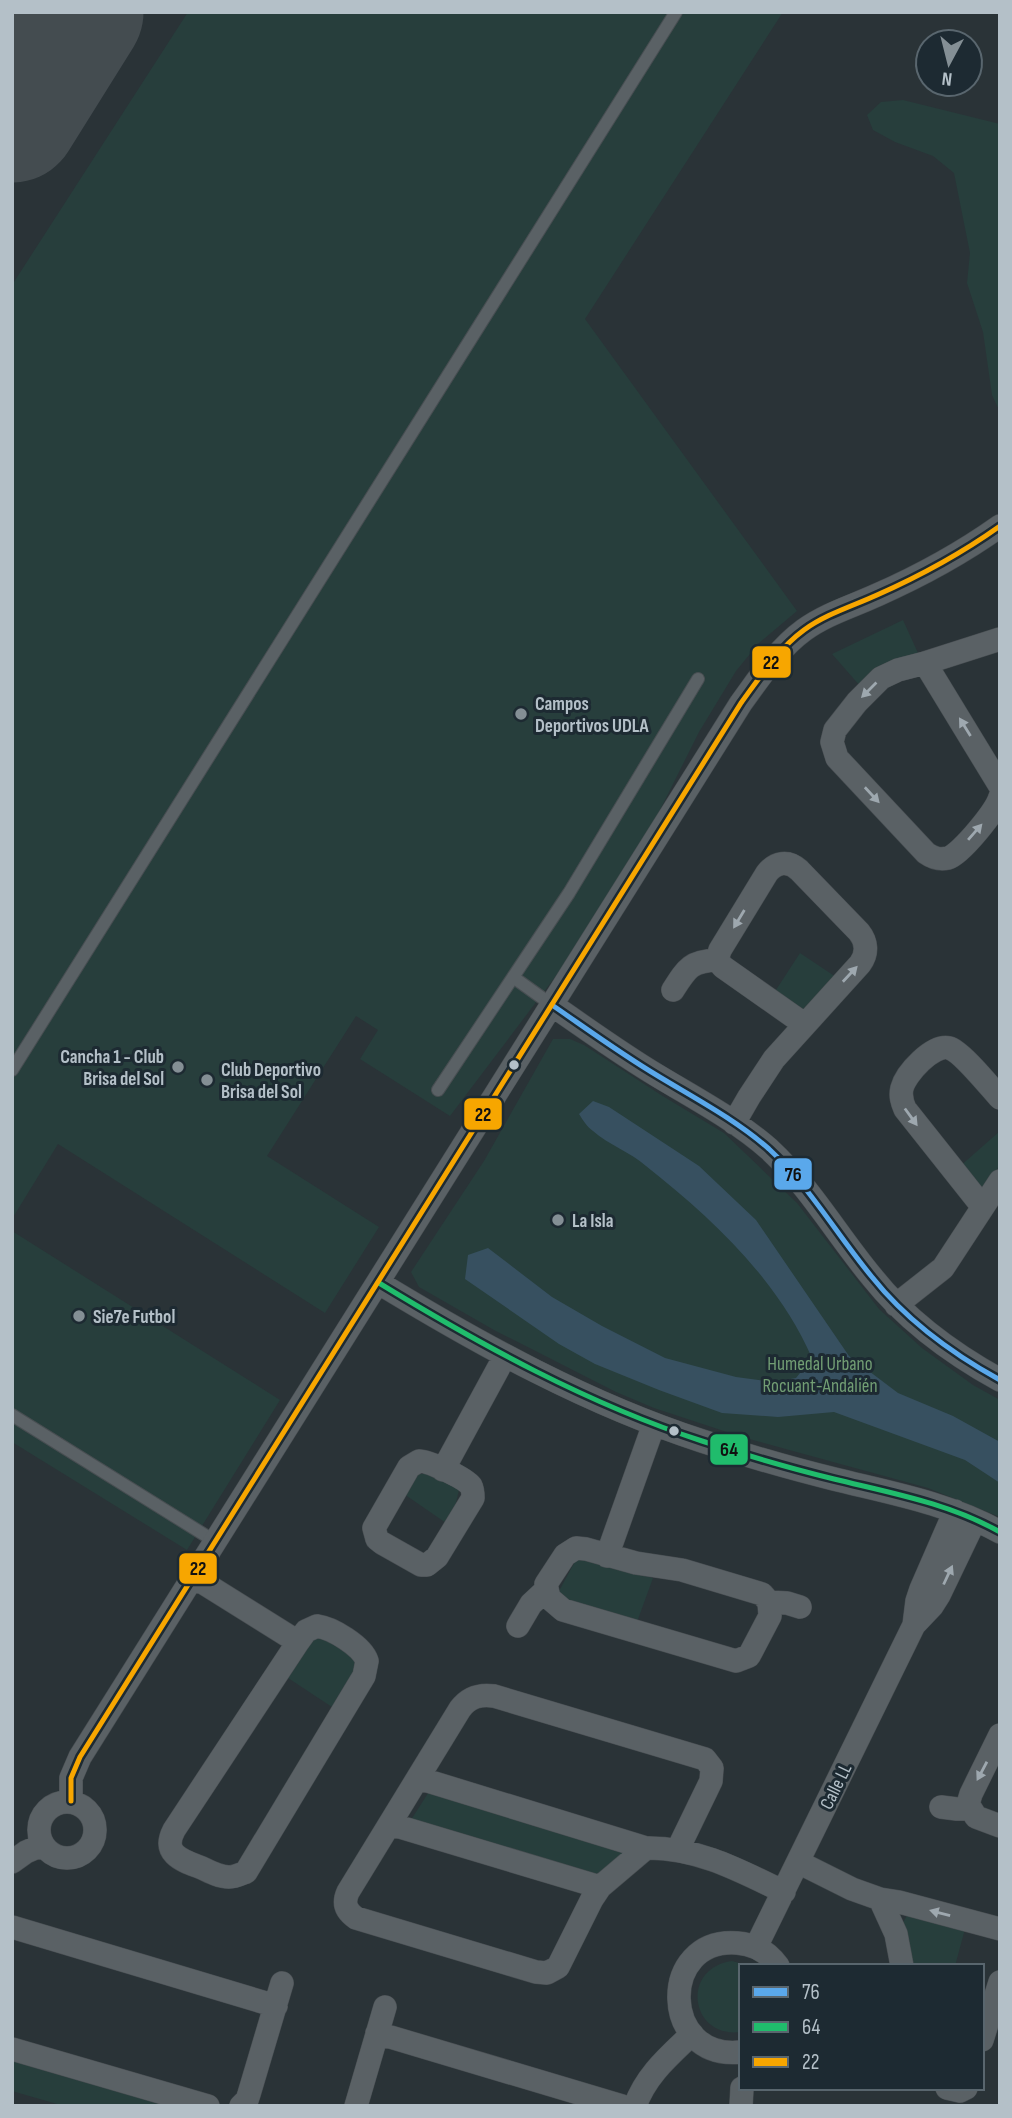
<svg xmlns="http://www.w3.org/2000/svg" width="1012" height="2118" font-family="'Sofia Sans Condensed',sans-serif">
  <style>
    .green { fill: #273e3c }
    .water { fill: #375060 }
    .lines { fill: none; stroke-linecap: round; stroke-linejoin: round }
    .runway { stroke: #444c50; stroke-width: 133 }
    .service-casing { stroke: #484e52; stroke-width: 14 }
    .minor-casing { stroke: #484e52; stroke-width: 24 }
    .service { stroke: #5a6165; stroke-width: 12 }
    .minor { stroke: #5a6165; stroke-width: 23 }
    .bus-1-casing { stroke: #1d2a32; stroke-width: 10 }
    .bus-2-casing { stroke: #1d2a32; stroke-width: 10 }
    .bus-3-casing { stroke: #1d2a32; stroke-width: 10 }
    .bus-1 { stroke: #5aa8eb; stroke-width: 5 }
    .bus-2 { stroke: #20bc6c; stroke-width: 5 }
    .bus-3 { stroke: #f7a600; stroke-width: 5 }
    .oneway { fill: #9ea8af }
    .poi-dot { fill: #848f95; stroke: #1d2a32; stroke-width: 2.5 }
    .bus-dot { fill: #b4c0c8; stroke: #1d2a32; stroke-width: 2.5 }
    .labels { text-anchor: middle; stroke-width: 6; stroke-linejoin: round; paint-order: stroke }
    .poi-label { font-size: 19px; font-weight: bold; fill: #b4c0c8; stroke: #1d2a32; text-anchor: start }
    .park-label { font-size: 19px; fill: #729e74; stroke: #1d2a32 }
    .street-label { font-size: 19px; fill: #b4c0c8; stroke: #1d2a32 }
    .line-badge { stroke: #1d2a32; stroke-width: 2.5 }
    .pale-badge-label { font-size: 19px; text-anchor: middle; font-weight: bold; fill: #111 }
  </style>
  <rect width="100%" height="100%" fill="#2a3337"/>
  <!-- green -->
  <path class="green" d="M 188,12 L 783,12 L 585,319 L 797,611 L 759,643 L 736,671 L 699,732 L 650,830 L 574,952 L 450,1116 L 360,1059 L 378,1030 L 356,1016 L 267,1156 L 379,1227 L 325,1313 L 58,1144 L 12,1219 L 12,285 Z
    M 903,100 L 1000,124 L 1000,412 L 992,395 L 983,332 L 967,283 L 970,253 L 954,173 L 933,156 L 895,142 L 873,130 L 867,115 L 881,102 Z
    M 903,620 L 918,653 L 886,663 L 861,687 L 832,654 Z
    M 800,953 L 836,977 L 802,1010 L 774,993 Z
    M 553,1039 L 570,1039 L 584,1045 L 661,1095 L 724,1133 L 797,1203 L 879,1309 L 922,1348 L 973,1385 L 1000,1400 L 1000,1517 L 928,1488 L 742,1437 L 654,1408 L 616,1392 L 494,1330 L 419,1287 L 411,1272 L 484,1161 Z
    M 1000,1131 L 1000,1165 L 981,1192 L 958,1168 Z
    M 12,1231 L 280,1400 L 187,1550 L 12,1442 Z
    M 418,1474 L 439,1474 L 459,1490 L 454,1511 L 446,1523 L 404,1494 Z
    M 578,1556 L 653,1578 L 637,1622 L 559,1597 L 559,1591 Z
    M 313,1632 L 359,1657 L 360,1664 L 335,1709 L 285,1676 Z
    M 432,1787 L 630,1849 L 599,1879 L 409,1823 Z
    M 908,1914 L 965,1929 L 955,1966 L 914,1966 L 902,1924 Z
    M 732,1961 L 750,1966 L 741,1966 L 741,2032 C 690,2039 680,1968 732,1961 Z
    M 12,2059 L 180,2106 L 64,2106 L 12,2091 Z"/>
  <!-- water -->
  <path class="water" d="M 593,1101 L 609,1107 L 699,1166 L 756,1220 L 849,1356 L 898,1393 L 953,1416 L 1000,1442 L 1000,1483 L 965,1460 L 834,1412 L 778,1417 L 722,1413 L 659,1390 L 595,1364 L 559,1344 L 465,1279 L 468,1255 L 488,1248 L 552,1297 L 602,1326 L 665,1358 L 736,1377 L 774,1382 L 796,1378 L 812,1358 C 778,1280 712,1218 646,1166 C 630,1152 609,1145 593,1131 C 587,1127 583,1120 579,1114 Z"/>
  <g class="lines">
    <!-- runway -->
    <path class="runway" d="M 12,116 L 77,12"/>
    <defs>
      <path id="service" d="M 513,977 L 552,1005
        M 12,1070 L 676,12
        M 438,1090 L 569,893 L 698,679
        M 12,1415 L 216,1542"/>
      <path id="minor" d="M 1000,639 L 925,663 L 898,670 L 881,678 L 857,702 L 835,730 L 832,742 L 837,758 L 926,853 C 933,858 939,860 948,858 C 961,854 996,811 1000,797
        M 925,663 L 1000,786
        M 717,960 L 720,950 L 767,873 C 776,862 788,860 799,870 L 859,932 C 867,942 868,953 860,964 L 774,1059 L 749,1097 L 734,1123
        M 717,960 L 723,967 L 804,1024
        M 673,990 C 687,968 691,961 717,960
        M 552,1005 C 587,1029 621,1054 658,1076 C 696,1099 736,1120 769,1149 C 810,1187 837,1235 872,1277 C 907,1321 951,1353 1000,1380
        M 982,1206 L 905,1109 C 902,1102 900,1096 902,1088 C 906,1073 933,1044 949,1048 C 961,1051 990,1087 1000,1098
        M 379,1283 C 481,1345 588,1404 702,1441 C 745,1455 789,1468 834,1479 C 891,1493 948,1503 1000,1532
        M 896,1305 L 943,1268 L 1000,1181
        M 419,1461 C 429,1461 465,1478 471,1486 C 473,1490 473,1493 473,1498 L 437,1557 L 427,1565 L 421,1565 L 382,1543 L 377,1539 L 374,1528 L 409,1467 Z
        M 443,1470 L 505,1356
        M 576,1548 L 586,1549 L 636,1563 L 682,1570 L 762,1594 L 769,1602 L 770,1616 L 749,1656 L 736,1661 L 563,1610 L 549,1598 L 546,1584 L 565,1555 Z
        M 607,1556 L 654,1424
        M 194,1577 L 298,1642
        M 769,1602 L 787,1603 L 800,1607
        M 914,1625 L 917,1601 L 921,1589 L 955,1511
        M 317,1626 C 332,1628 362,1646 367,1661 L 364,1676 L 246,1872 C 241,1874 235,1877 229,1877 C 220,1877 210,1872 202,1868 C 184,1861 161,1855 174,1830 L 298,1642 L 306,1631 Z
        M 518,1626 L 531,1604 L 546,1590
        M 1000,1735 L 971,1794 L 968,1804 L 976,1817 L 1000,1826
        M 418,1778 L 646,1848 C 696,1847 739,1870 784,1892
        M 71,1801 L 71,1778 L 80,1757 L 741,703 C 760,677 778,649 804,630 C 826,614 853,606 877,595 C 920,576 962,553 1000,526
        M39 1830a28 28 0 1 1 56 0a28 28 0 1 1-56 0Z
        M 941,1807 L 957,1809 L 970,1809
        M 390,1824 L 600,1887
        M 646,1848 L 600,1887 L 592,1899 L 558,1967 L 547,1973 L 536,1972 L 356,1918 C 346,1911 343,1903 348,1892 L 460,1709 C 469,1697 480,1694 494,1696 L 705,1759 L 712,1768 L 711,1781 L 678,1849
        M 12,1862 L 26,1852 L 42,1845
        M 798,1862 L 852,1889 L 880,1899 L 899,1902 L 1000,1929
        M 880,1899 L 896,1934 L 902,1966
        M 12,1927 L 276,2006
        M 756,1947 L 914,1625 L 932,1606 L 939,1595 L 975,1520
        M 377,2033 L 622,2106
        M 982,2040 L 1000,1982
        M 12,2049 L 208,2106
        M 741,2052 C 660,2061 658,1937 737,1943 C 754,1944 768,1952 778,1966
        M 947,2088 L 960,2091 L 966,2088
        M 241,2106 L 247,2100 L 249,2094 L 282,1983
        M 356,2106 L 385,2007
        M 635,2106 C 646,2075 669,2056 692,2034
        M 741,2106 L 742,2088"/>
    </defs>
    <!-- service casing -->
    <use href="#service" class="service-casing"/>
    <!-- minor casing -->
    <use href="#minor" class="minor-casing"/>
    <!-- service -->
    <use href="#service" class="service"/>
    <!-- minor -->
    <use href="#minor" class="minor"/>
    <defs>
      <path id="bus-1" d="M 552,1005 C 587,1029 621,1054 658,1076 C 696,1099 736,1120 769,1149 C 810,1187 837,1235 872,1277 C 907,1321 951,1353 1000,1380"/>
      <path id="bus-2" d="M 379,1283 C 481,1345 588,1404 702,1441 C 745,1455 789,1468 834,1479 C 891,1493 948,1503 1000,1532"/>
      <path id="bus-3" d="M 71,1801 L 71,1778 L 80,1757 L 741,703 C 760,677 778,649 804,630 C 826,614 853,606 877,595 C 920,576 962,553 1000,526"/>
    </defs>
    <!-- bus-1 casing -->
    <use href="#bus-1" class="bus-1-casing"/>
    <!-- bus-2 casing -->
    <use href="#bus-2" class="bus-2-casing"/>
    <!-- bus-3 casing -->
    <use href="#bus-3" class="bus-3-casing"/>
    <!-- bus-1 -->
    <use href="#bus-1" class="bus-1"/>
    <!-- bus-2 -->
    <use href="#bus-2" class="bus-2"/>
    <!-- bus-3 -->
    <use href="#bus-3" class="bus-3"/>
  </g>
  <!-- one-way arrows -->
  <defs><path id="oneway-solid" d="M-6-.8H1V-3.2L6.5 0L1 3.2V.8H-6Z" transform="scale(1.75)"/></defs>
  <g class="oneway">
    <use href="#oneway-solid" transform="translate(869 690) rotate(135)"/>
    <use href="#oneway-solid" transform="translate(965 727) rotate(-122)"/>
    <use href="#oneway-solid" transform="translate(872 795) rotate(47)"/>
    <use href="#oneway-solid" transform="translate(975 832) rotate(-49)"/>
    <use href="#oneway-solid" transform="translate(739 919) rotate(121)"/>
    <use href="#oneway-solid" transform="translate(850 974) rotate(-47)"/>
    <use href="#oneway-solid" transform="translate(911 1117) rotate(54)"/>
    <use href="#oneway-solid" transform="translate(948 1575) rotate(-65)"/>
    <use href="#oneway-solid" transform="translate(982 1771) rotate(118)"/>
    <use href="#oneway-solid" transform="translate(940 1913) rotate(-165)"/>
  </g>
  <!-- markers -->
  <g class="poi-dot">
    <circle cx="521" cy="714" r="7"/>
    <circle cx="178" cy="1067" r="7"/>
    <circle cx="207" cy="1080" r="7"/>
    <circle cx="558" cy="1220" r="7"/>
    <circle cx="79" cy="1316" r="7"/>
  </g>
  <g class="bus-dot">
    <circle cx="514" cy="1065" r="6"/>
    <circle cx="674" cy="1431" r="6"/>
  </g>
  <g class="labels">
    <!-- poi labels -->
    <g class="poi-label">
      <text x="535" y="710">Campos<tspan x="535" dy="22">Deportivos UDLA</tspan></text>
      <text x="164" y="1063" text-anchor="end">Cancha 1 - Club<tspan x="164" dy="22">Brisa del Sol</tspan></text>
      <text x="221" y="1076">Club Deportivo<tspan x="221" dy="22">Brisa del Sol</tspan></text>
      <text x="572" y="1227">La Isla</text>
      <text x="93" y="1323">Sie7e Futbol</text>
    </g>
    <!-- park labels -->
    <g class="park-label">
      <text x="820" y="1370">Humedal Urbano<tspan x="820" dy="22">Rocuant-Andalién</tspan></text>
    </g>
    <!-- street labels -->
    <g class="street-label">
      <text transform="translate(835 1786) rotate(-64)" y="7">Calle LL</text>
    </g>
  </g>
  <g class="line-badge">
    <rect x="751" y="645" width="41" height="34" rx="7" fill="#f7a600"/>
    <rect x="463" y="1097" width="40" height="34" rx="7" fill="#f7a600"/>
    <rect x="773" y="1157" width="40" height="34" rx="7" fill="#5aa8eb"/>
    <rect x="709" y="1433" width="40" height="33" rx="7" fill="#20bc6c"/>
    <rect x="178" y="1552" width="40" height="33" rx="7" fill="#f7a600"/>
  </g>
  <g class="pale-badge-label">
    <text x="771" y="669">22</text>
    <text x="483" y="1121">22</text>
    <text x="793" y="1181">76</text>
    <text x="729" y="1456">64</text>
    <text x="198" y="1575">22</text>
  </g>
  <!-- border -->
  <rect width="1012" height="2118" fill="none" stroke="#b4c0c8" stroke-width="28"/>
  <!-- legend -->
  <rect x="739" y="1964" width="245" height="126" fill="#1d2a32" stroke="#59666e" stroke-width="2"/>
  <rect x="753" y="1987" width="35" height="10" fill="#5aa8eb" stroke="#59666e" stroke-width="2"/>
  <text x="802" y="1999" font-size="21" fill="#b4c0c8">76</text>
  <rect x="753" y="2022" width="35" height="10" fill="#20bc6c" stroke="#59666e" stroke-width="2"/>
  <text x="802" y="2034" font-size="21" fill="#b4c0c8">64</text>
  <rect x="753" y="2057" width="35" height="10" fill="#f7a600" stroke="#59666e" stroke-width="2"/>
  <text x="802" y="2069" font-size="21" fill="#b4c0c8">22</text>
  <!-- north arrow -->
  <g transform="translate(949 63) rotate(187)"><circle r="33" fill="#1d2a32" stroke="#59666e" stroke-width="2"/>
  <path d="M0-5L12 26L0 18L-12 26Z" fill="#848f95"/>
  <text y="-10" font-size="19" font-weight="bold" text-anchor="middle" fill="#b4c0c8">N</text>
  </g>
</svg>
